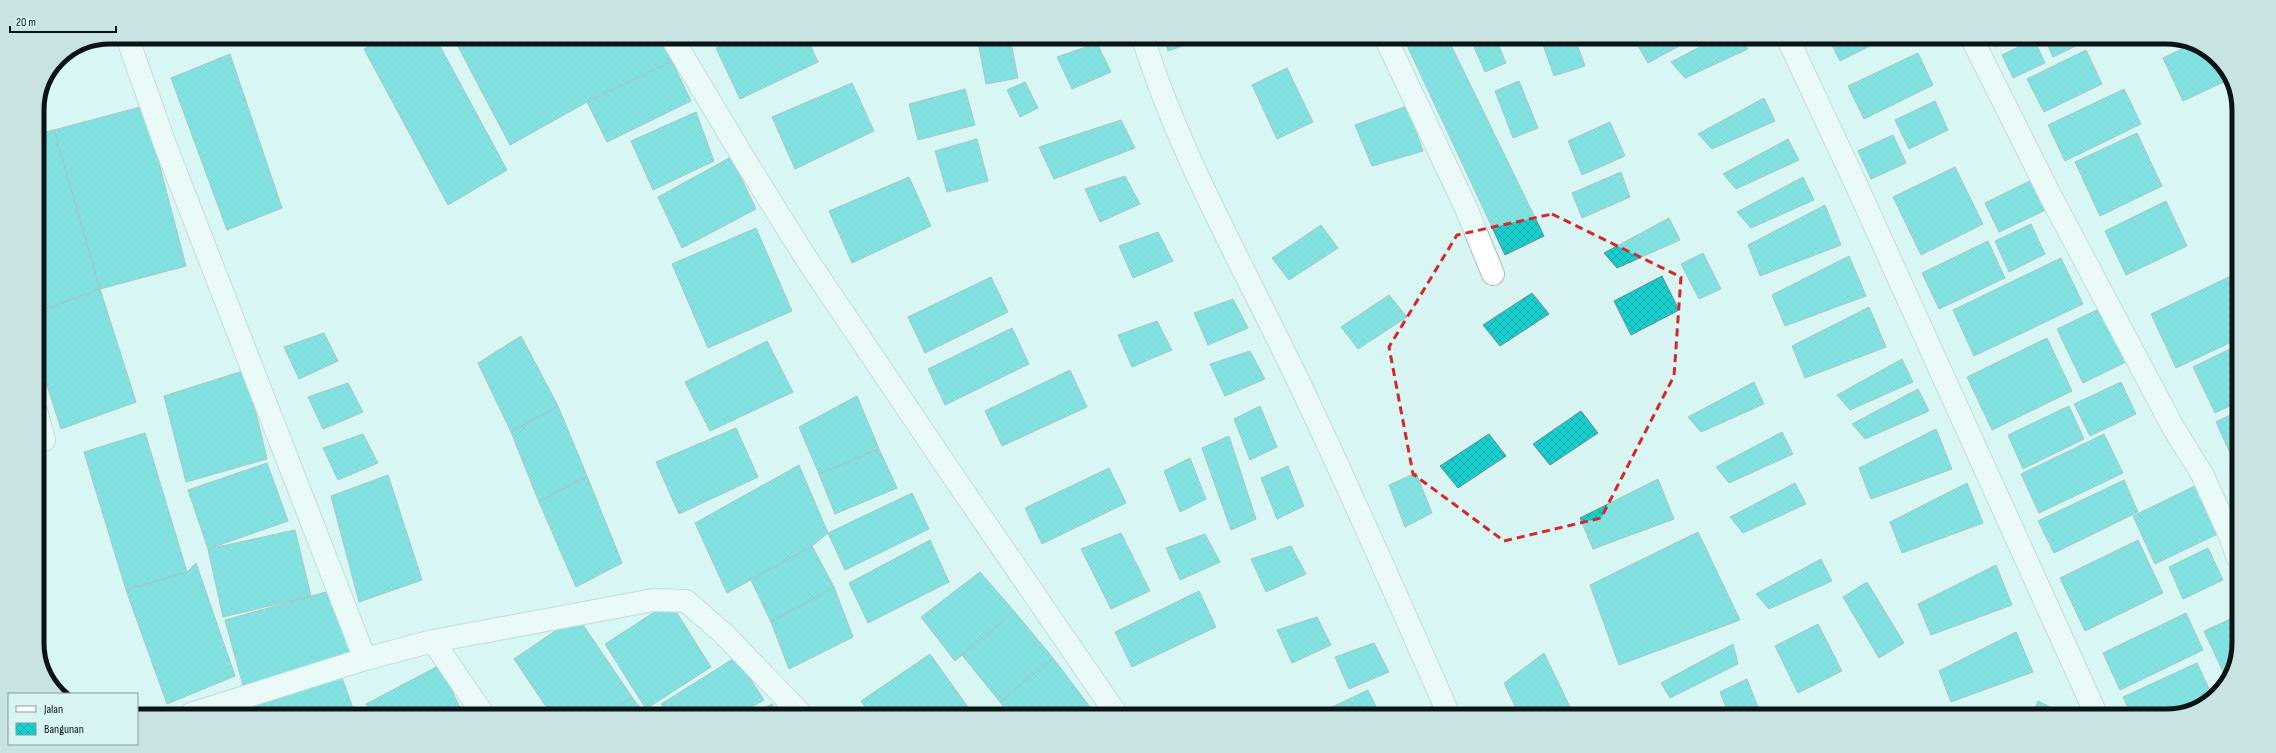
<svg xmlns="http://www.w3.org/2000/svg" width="2276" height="753" font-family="'Sofia Sans Condensed',sans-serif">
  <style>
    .building { fill: url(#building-cross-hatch); stroke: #6f8a8a }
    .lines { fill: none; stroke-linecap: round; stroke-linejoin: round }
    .minor-casing { stroke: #a1bdbc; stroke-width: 24 }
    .minor { stroke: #fff; stroke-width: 22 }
    .marked { fill: none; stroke: #d62828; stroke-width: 3; stroke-dasharray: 8 5; stroke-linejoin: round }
    .rim { fill: none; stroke: #0a1414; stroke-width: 5 }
  </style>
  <defs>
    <pattern id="building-cross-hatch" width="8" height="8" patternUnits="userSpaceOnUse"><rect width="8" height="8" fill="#18cfcf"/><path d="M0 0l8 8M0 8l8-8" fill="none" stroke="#15b1b1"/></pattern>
  </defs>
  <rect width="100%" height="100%" fill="#d8f5f4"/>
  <!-- building -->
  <path class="building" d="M 383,37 L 435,37 L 507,170 L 448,205 L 364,49 Z
    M 453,37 L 660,38 L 672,61 L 587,102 L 510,145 Z
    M 739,38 L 807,38 L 818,62 L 740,99 L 716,48 Z
    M 999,38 L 1010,38 L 1018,78 L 986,84 L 978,42 Z
    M 1164,38 L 1205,38 L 1168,51 Z
    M 1312,38 L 1334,39 L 1315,44 Z
    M 1404,39 L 1448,39 L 1544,236 L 1505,255 Z
    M 1496,39 L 1506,63 L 1485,72 L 1474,47 Z
    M 1541,39 L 1575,39 L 1585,66 L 1554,76 Z
    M 1634,39 L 1692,39 L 1648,63 Z
    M 1715,39 L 1743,39 L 1748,49 L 1685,78 L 1671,62 Z
    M 1829,39 L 1884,39 L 1840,61 Z
    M 1991,39 L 2011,39 L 1995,47 Z
    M 2034,39 L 2045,63 L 2013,78 L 2002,55 Z
    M 2045,39 L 2090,39 L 2053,57 Z
    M 1097,43 L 1111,72 L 1072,89 L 1057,57 Z
    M 2192,44 L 2221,62 L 2228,80 L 2183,101 L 2163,58 Z
    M 2086,50 L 2102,84 L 2044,112 L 2027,79 Z
    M 1918,53 L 1933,85 L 1864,119 L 1848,86 Z
    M 230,54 L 282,208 L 227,230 L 171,78 Z
    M 672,61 L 691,101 L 607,142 L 587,102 Z
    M 1287,68 L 1313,122 L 1277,139 L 1252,85 Z
    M 1519,81 L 1538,128 L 1513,138 L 1495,91 Z
    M 1025,82 L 1038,108 L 1020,117 L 1007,90 Z
    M 852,83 L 874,131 L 795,169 L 772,117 Z
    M 965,89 L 975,125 L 918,140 L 909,104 Z
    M 2124,89 L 2141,124 L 2065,161 L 2048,125 Z
    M 1764,98 L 1775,121 L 1712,149 L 1698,134 Z
    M 1935,101 L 1948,130 L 1909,149 L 1895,120 Z
    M 144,106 L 186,266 L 100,289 L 54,130 Z
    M 1407,106 L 1423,151 L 1372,166 L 1355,125 Z
    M 696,112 L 714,161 L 653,190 L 631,141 Z
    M 1121,120 L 1135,148 L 1054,179 L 1039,147 Z
    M 1610,122 L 1625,156 L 1582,175 L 1568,141 Z
    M 54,130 L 100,289 L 37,312 L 37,134 Z
    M 2137,133 L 2162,186 L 2100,216 L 2075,162 Z
    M 1893,135 L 1906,163 L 1871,179 L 1858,151 Z
    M 977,139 L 988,181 L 947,192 L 935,151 Z
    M 1788,139 L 1799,160 L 1736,189 L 1723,174 Z
    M 731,157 L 756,209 L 682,248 L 658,197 Z
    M 1955,167 L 1983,224 L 1921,255 L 1893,197 Z
    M 1621,172 L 1630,197 L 1582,218 L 1572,193 Z
    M 1125,176 L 1140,204 L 1100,222 L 1085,189 Z
    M 909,177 L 931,226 L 852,263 L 829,211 Z
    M 1803,177 L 1814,200 L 1751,228 L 1737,212 Z
    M 2038,177 L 2052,207 L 1999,232 L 1985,203 Z
    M 2166,201 L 2187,246 L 2126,275 L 2105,231 Z
    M 1825,205 L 1841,245 L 1760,276 L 1748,245 Z
    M 1669,218 L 1680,240 L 1617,268 L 1604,253 Z
    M 2031,224 L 2045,254 L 2009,272 L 1995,241 Z
    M 1321,225 L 1338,248 L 1289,280 L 1272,258 Z
    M 756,228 L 792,311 L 708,348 L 672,264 Z
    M 1158,232 L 1173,261 L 1133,278 L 1119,246 Z
    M 1988,241 L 2005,278 L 1939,309 L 1922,273 Z
    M 1703,253 L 1721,289 L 1699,299 L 1681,264 Z
    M 1849,256 L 1866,296 L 1785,326 L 1772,295 Z
    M 2061,258 L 2083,304 L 1974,356 L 1953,310 Z
    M 1662,276 L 1679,310 L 1631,335 L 1614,301 Z
    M 2231,276 L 2238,290 L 2238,339 L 2176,368 L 2151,314 Z
    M 991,277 L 1008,312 L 925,353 L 908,317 Z
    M 100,289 L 136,402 L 61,429 L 37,354 L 37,312 Z
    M 1532,293 L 1549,314 L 1500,346 L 1483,325 Z
    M 1389,295 L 1407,317 L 1358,349 L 1341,327 Z
    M 1233,299 L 1248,328 L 1208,345 L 1194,313 Z
    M 1869,307 L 1886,347 L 1805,378 L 1792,346 Z
    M 2103,307 L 2128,361 L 2083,383 L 2057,329 Z
    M 1157,321 L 1172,350 L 1132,367 L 1118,335 Z
    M 1012,328 L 1029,364 L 945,405 L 928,369 Z
    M 324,333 L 338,361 L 299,379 L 284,347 Z
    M 521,336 L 558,406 L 511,432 L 478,363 Z
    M 2047,338 L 2072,391 L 1992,430 L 1967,377 Z
    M 767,341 L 793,392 L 710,431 L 685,382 Z
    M 2238,345 L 2238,402 L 2215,413 L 2193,367 Z
    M 1250,351 L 1265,379 L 1225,396 L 1210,364 Z
    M 1902,359 L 1913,382 L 1850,410 L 1837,395 Z
    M 246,370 L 267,459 L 186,482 L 164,396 Z
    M 1070,370 L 1087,407 L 1002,446 L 985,411 Z
    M 1754,382 L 1764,404 L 1701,432 L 1688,417 Z
    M 2121,382 L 2136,414 L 2090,436 L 2074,404 Z
    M 348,383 L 363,412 L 323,429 L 308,397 Z
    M 1918,389 L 1929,411 L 1865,439 L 1852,424 Z
    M 857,396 L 879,449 L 819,474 L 799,427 Z
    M 558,406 L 587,476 L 539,502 L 511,432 Z
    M 1260,406 L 1277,447 L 1250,460 L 1234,419 Z
    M 2069,406 L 2084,439 L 2023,469 L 2008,435 Z
    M 1581,411 L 1598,433 L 1550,465 L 1533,444 Z
    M 2238,411 L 2237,455 L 2232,457 L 2216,422 Z
    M 736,428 L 758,477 L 679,514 L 656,462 Z
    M 1936,429 L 1952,469 L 1871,499 L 1859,468 Z
    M 1782,432 L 1793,454 L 1729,483 L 1716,467 Z
    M 145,433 L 187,572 L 126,590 L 84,452 Z
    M 363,434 L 378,463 L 338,480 L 323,448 Z
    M 1489,434 L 1506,456 L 1458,488 L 1440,466 Z
    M 2104,434 L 2123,473 L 2039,513 L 2021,474 Z
    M 1229,436 L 1256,519 L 1231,530 L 1202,448 Z
    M 879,449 L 897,488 L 835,514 L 819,474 Z
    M 1190,458 L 1206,499 L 1180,512 L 1164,471 Z
    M 267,463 L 288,521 L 208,549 L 188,490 Z
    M 799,465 L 828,533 L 812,546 L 727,593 L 695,523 Z
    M 1288,466 L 1304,506 L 1277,519 L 1261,478 Z
    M 2237,466 L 2237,485 L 2230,470 Z
    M 1109,468 L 1126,503 L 1042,544 L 1025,508 Z
    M 1416,473 L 1432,513 L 1405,527 L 1389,485 Z
    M 388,475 L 422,580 L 359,602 L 331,496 Z
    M 587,476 L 622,563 L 576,587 L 539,502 Z
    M 1658,479 L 1674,519 L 1593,549 L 1580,518 Z
    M 2124,480 L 2138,512 L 2054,553 L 2038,521 Z
    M 1795,483 L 1806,504 L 1743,533 L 1730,517 Z
    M 1967,483 L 1983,523 L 1902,553 L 1890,522 Z
    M 2201,483 L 2224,531 L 2155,564 L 2133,516 Z
    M 912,493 L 929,529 L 845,570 L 828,533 Z
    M 295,530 L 311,596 L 223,617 L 208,549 Z
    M 1698,532 L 1740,620 L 1619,665 L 1590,585 Z
    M 1121,533 L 1150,591 L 1111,609 L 1081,549 Z
    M 1205,534 L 1220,562 L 1180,580 L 1166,548 Z
    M 930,540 L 949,582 L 868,623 L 849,583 Z
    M 2138,540 L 2163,593 L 2085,631 L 2060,578 Z
    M 812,546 L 834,587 L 771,622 L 751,580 Z
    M 1291,546 L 1306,574 L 1266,592 L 1251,559 Z
    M 2208,548 L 2223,580 L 2183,599 L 2169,567 Z
    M 1821,559 L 1832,581 L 1769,609 L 1756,594 Z
    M 196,563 L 235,676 L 167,704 L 126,590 L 187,572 Z
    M 1996,565 L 2012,605 L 1931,635 L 1918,604 Z
    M 980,572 L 1014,611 L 955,661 L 921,617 Z
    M 1867,582 L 1904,643 L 1879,658 L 1843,597 Z
    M 834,587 L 853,637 L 789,669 L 771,622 Z
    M 333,590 L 352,658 L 244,689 L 225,620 Z
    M 1199,591 L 1216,627 L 1132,667 L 1115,632 Z
    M 670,602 L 711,667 L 646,709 L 605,644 Z
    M 1014,611 L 1053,658 L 1000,702 L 962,655 Z
    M 2186,613 L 2203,650 L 2120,690 L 2103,653 Z
    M 577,616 L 632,697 L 607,714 L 551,714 L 514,659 Z
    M 2237,616 L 2236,662 L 2226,678 L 2204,631 Z
    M 1317,617 L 1331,645 L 1292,663 L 1277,630 Z
    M 1818,624 L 1842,671 L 1798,693 L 1775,646 Z
    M 2016,632 L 2033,672 L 1951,702 L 1939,671 Z
    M 1374,643 L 1389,672 L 1349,689 L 1335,657 Z
    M 1733,644 L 1738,664 L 1670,698 L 1661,683 Z
    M 1544,653 L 1570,707 L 1553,715 L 1519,715 L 1504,683 Z
    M 930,654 L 970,710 L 963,715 L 870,714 L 861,701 Z
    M 736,657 L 764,700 L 739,714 L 667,714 L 661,704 Z
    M 1053,658 L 1087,703 L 1074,715 L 1009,715 L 1000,702 Z
    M 2197,663 L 2213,697 L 2210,701 L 2166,716 L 2132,716 L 2123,697 Z
    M 440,665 L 463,714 L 370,714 L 366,704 Z
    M 340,672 L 355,714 L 234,714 Z
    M 1747,679 L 1761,715 L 1729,715 L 1720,692 Z
    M 1368,690 L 1380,715 L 1315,715 Z
    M 632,697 L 645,714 L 607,714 Z
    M 2038,701 L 2068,716 L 2032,716 Z
    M 1087,703 L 1096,715 L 1074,715 Z
    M 772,704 L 779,714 L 752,714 Z
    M 1972,710 L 1974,716 L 1956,716 Z"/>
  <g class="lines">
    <defs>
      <path id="minor" d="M 127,37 L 166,147 L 365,659
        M 672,38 L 746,162 L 804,255 L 951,473 L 1117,715
        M 1143,38 C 1179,153 1240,260 1292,368 C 1347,482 1398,599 1449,715
        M 1386,39 L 1466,208 L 1493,274
        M 1788,39 L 1860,193 L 2097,716
        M 1972,39 L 2050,195 L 2174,429 L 2202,474 L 2231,538 L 2237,556
        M 37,414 L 44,440
        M 433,641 L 654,600 L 686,601 L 724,634 L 801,714
        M 191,714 L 365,659 L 433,641 L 483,714"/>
    </defs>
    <!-- minor casing -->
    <use href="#minor" class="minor-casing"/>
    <!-- minor -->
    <use href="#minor" class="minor"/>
  </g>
  <!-- marked area -->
  <path d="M0 0H2276V753H0ZM 1552,214 L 1681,277 L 1674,376 L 1601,518 L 1504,541 L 1413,474 L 1389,347 L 1457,235 Z" fill="#d8f5f4" fill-opacity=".55" fill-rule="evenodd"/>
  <path class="marked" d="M 1552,214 L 1681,277 L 1674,376 L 1601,518 L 1504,541 L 1413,474 L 1389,347 L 1457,235 Z"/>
  <!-- crop -->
  <path d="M0 0H2276V753H0ZM110 44H2166A66 66 0 0 1 2232 110V643A66 66 0 0 1 2166 709H110A66 66 0 0 1 44 643V110A66 66 0 0 1 110 44Z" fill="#c8e3e2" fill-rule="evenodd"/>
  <path class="rim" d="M110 44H2166A66 66 0 0 1 2232 110V643A66 66 0 0 1 2166 709H110A66 66 0 0 1 44 643V110A66 66 0 0 1 110 44Z"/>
  <!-- legend -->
  <rect x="8" y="693" width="130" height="52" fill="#d8f5f4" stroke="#869b9a"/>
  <rect x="16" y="706" width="20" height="6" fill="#ffffff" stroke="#869b9a"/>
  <text x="44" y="713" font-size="12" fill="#0a1414">Jalan</text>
  <rect x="16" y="723" width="20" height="12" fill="url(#building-cross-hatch)" stroke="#869b9a"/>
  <text x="44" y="733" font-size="12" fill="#0a1414">Bangunan</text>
  <!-- scale -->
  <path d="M10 26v6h106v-6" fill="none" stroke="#0a1414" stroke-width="2"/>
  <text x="16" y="26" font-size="12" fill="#0a1414" stroke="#d8f5f4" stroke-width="3" paint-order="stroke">20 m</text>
</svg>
